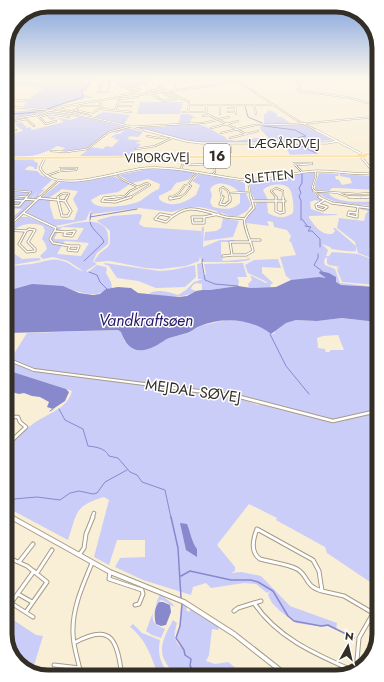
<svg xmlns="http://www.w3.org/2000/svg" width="384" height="682" font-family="Jost,sans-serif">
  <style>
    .green { fill: #cbcdf9; fill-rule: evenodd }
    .water { fill: #8888cd }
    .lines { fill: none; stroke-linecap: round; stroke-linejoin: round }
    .stream-far1 { stroke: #8888cd; stroke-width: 1 }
    .stream { stroke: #8888cd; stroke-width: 1.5 }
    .minor-far4-casing { stroke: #a69b85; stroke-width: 2 }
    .minor-far3-casing { stroke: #a69b85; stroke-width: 3 }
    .minor-far2-casing { stroke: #a69b85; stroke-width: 4 }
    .minor-far1-casing { stroke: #a69b85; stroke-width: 4.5 }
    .minor-casing { stroke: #a69b85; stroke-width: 5 }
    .tertiary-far3-casing { stroke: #a69b85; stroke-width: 2 }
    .tertiary-far2-casing { stroke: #a69b85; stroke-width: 2.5 }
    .tertiary-far1-casing { stroke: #a69b85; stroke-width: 5 }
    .tertiary-casing { stroke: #a69b85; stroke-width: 6 }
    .primary-casing { stroke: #fff; stroke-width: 3 }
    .minor-far4 { stroke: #fff; stroke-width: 1 }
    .minor-far3 { stroke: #fff; stroke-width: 1.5 }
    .minor-far2 { stroke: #fff; stroke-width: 2 }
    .minor-far1 { stroke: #fff; stroke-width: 2.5 }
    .minor { stroke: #fff; stroke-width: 3 }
    .tertiary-far3 { stroke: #fff; stroke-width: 1 }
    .tertiary-far2 { stroke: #fff; stroke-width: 1.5 }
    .tertiary-far1 { stroke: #fff; stroke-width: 3 }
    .tertiary { stroke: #fff; stroke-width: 4 }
    .primary { stroke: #fdde9a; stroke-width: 2 }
    .labels { text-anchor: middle; stroke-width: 3; stroke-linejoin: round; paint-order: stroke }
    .far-street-label { font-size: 13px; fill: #342f26; stroke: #fff }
    .shield { fill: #fff; stroke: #716d67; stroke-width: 1 }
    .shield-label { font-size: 14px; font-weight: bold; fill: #342f26 }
    .street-label { font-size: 15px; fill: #342f26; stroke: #fff }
    .water-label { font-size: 16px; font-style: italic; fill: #271868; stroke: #fff }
    .rim { fill: none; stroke: #342f26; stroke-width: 5 }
  </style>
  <rect width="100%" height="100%" fill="#f9eed6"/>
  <!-- green -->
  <path class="green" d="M 5,78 L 92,78 L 87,87 L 81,91 L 83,95 L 89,95 L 94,98 L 85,98 L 82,100 L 69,102 L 49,109 L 20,107 L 23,107 L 27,102 L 18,103 L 30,100 L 31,97 L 44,88 L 5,84 Z
    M 122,78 L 152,78 L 147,85 L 127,86 L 120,84 L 119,81 Z
    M 140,102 L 183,102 L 180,114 L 137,114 Z
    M 32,109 L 47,111 L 17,118 L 15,117 L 18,115 L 6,116 L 6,112 L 34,110 Z
    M 268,110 L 272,111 L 277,114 L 277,117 L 282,117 L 292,125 L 303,125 L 333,140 L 291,142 L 288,140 L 290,142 L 207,142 L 210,141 C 199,146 146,132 133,126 L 166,127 L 167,125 L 178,124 L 181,114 L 189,114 L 196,118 L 192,118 L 190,123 C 203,123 215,132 227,138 L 225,139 L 236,141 L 255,138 L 269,138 L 260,129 L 261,125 L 264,124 L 264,114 L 267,113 Z
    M 50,111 L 87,117 L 126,127 L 110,132 L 87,149 L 62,152 L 60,152 L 65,148 L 57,146 C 40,157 25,157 6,157 L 6,135 L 23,131 L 15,124 L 22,122 L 27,128 L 30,127 L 32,130 L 64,122 L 57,118 L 51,120 L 46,116 L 71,120 L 79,117 L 49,112 Z
    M 103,112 L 130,115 L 124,124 L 132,126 L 94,117 Z
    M 128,128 L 143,132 L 138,137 L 130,136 L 127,139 L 142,141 L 135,143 L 141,144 L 129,156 L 80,156 L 91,147 L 103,149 L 106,146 L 112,147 L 119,140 L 114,139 L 116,137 L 110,138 L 116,134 L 120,134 L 125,130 L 116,133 L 114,132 Z
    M 304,143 L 319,154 L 290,155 L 284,144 Z
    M 6,159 L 34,159 L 34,161 L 38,163 L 37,169 L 34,169 L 34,167 L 29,166 L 25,169 L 26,170 L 37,171 L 41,175 L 52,180 L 41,190 L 45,189 L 35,199 L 32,199 L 39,190 L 30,200 L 33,201 L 23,213 L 15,218 L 6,226 L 6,223 L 22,209 L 6,208 Z
    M 148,169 L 179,170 L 196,173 L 188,180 L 176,183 L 171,190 L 159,196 L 159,199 C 170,209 185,203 196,195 L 200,185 L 192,181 L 199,174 L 239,181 L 245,183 L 245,191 L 239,192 C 232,184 217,179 210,189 L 212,195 L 210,202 L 213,207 C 223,209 232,211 240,203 L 240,194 L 246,193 L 251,205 L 247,211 L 238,216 L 230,216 L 213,210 L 200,207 L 184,208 L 172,212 L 139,208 L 93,214 L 91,216 L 92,212 L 90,211 L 86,220 L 55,226 L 25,213 L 38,199 L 50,200 L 50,206 L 54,219 L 74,220 L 78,209 L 73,199 L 78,191 L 62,189 L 49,198 L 42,197 L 61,182 L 87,181 L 113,176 L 130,184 L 118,192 L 100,195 L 91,200 C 94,211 125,206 135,203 C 143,201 150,192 159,189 L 160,184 L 148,179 L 132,183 L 119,175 Z
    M 314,172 L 315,176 L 311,188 L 316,195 L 323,200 L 320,201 L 315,200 L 310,202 L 311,209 L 325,214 L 336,214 L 338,215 L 309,216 L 309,218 C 315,226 321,235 332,234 L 335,231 L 333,228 L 335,228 L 356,246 L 356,251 C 351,252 338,250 332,249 L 330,247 L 322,244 L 328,250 L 326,256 L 329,256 L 332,252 L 358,254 L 376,261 L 376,285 L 342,282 L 337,270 L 339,269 L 336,268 L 340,267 L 329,265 L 327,263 L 327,258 L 330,257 L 325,258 L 324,262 L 325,265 L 335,269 L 340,283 L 377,287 L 341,285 L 327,279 L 291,280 L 286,276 L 280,257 L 296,255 L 291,242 L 289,241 L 291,236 L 287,230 L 274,227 L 273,222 L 267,221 L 269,226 L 246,223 C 246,214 256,213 256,203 L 258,202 L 267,202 L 268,213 C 276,218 285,219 293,213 C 294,207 293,193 289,188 C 283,182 268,184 263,190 L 268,200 L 255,200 L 251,193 L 250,181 L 274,180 L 299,174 Z
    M 319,173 L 338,174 L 339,176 L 335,176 L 336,179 L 339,180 L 342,185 L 352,183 L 350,178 L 340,176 L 340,174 L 371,176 L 376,178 L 376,190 L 338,188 L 332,188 L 329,191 L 315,190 L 315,184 Z
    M 316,191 L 329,192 L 329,194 C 338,204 363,202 376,201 L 376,207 C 355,202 333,207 316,191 Z
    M 360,207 L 376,210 L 376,220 L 373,225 L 376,234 L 376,240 L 372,244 L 369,249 L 376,256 L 376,260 L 358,253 L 355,242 L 337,228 L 339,218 L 364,221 L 366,213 L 367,213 L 368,211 L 360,209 Z
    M 139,214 L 142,215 L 139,224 L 144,227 L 201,231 L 201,236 L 202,227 L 204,227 L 203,247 L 220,240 L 235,240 L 236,242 L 221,242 L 221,252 L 223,261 L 248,259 L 247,256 L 250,260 L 237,262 L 203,262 L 201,261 L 200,256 L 199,261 L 186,266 L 161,269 L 145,268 L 110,261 L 96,262 L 94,261 L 100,253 L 108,247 L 110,243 L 110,231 L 103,225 L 97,221 L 98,220 L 112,216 Z
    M 21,217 L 28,217 L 54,228 L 48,239 L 52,243 L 62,245 L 57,254 L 81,256 L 89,243 L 65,241 L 63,243 L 55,242 L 51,239 L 55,232 L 58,231 L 54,239 L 77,240 L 84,228 L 62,227 L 59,231 L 56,230 L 57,228 C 75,223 112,211 108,244 L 97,253 L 93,261 L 97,264 L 86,271 L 88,272 L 97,265 L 106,267 L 107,269 L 106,273 L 111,282 L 112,288 C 106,289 102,294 95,294 C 80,295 68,286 53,286 C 38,286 22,291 7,291 L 9,286 L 7,286 L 7,267 C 15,265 23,265 32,264 C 45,262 52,257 66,262 C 73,265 76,270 83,271 L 68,261 L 53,257 L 43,259 L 40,256 L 47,249 L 45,243 L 42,239 L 45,231 L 43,226 C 33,222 22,223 14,230 L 10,229 Z
    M 223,218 L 239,221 L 233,237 L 204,241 L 205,232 L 216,231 L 221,228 Z
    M 6,248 L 22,259 L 39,258 L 41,260 L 7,266 Z
    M 278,259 L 281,268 L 262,267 L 262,273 L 273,283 L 271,284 L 270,288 L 249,288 L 248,284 L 252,280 L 250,275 L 266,283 L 267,282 L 248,273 L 245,265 L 254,260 Z
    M 105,263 L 159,271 L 172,270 L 195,265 L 196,277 L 185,287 L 156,288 L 138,281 L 117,278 L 109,266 L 104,264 Z
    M 201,263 L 204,276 L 206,274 L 204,264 L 243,263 L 247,277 L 237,277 L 239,281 L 238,286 L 210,290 L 202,290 L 202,284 L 196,283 L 192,286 L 191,289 L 196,291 C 180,300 166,296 149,294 C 154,288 171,292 178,295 L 186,290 L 194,282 L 203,279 L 198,279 L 197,264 Z
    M 342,318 L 377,322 L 377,409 L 336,420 L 329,420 L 237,395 L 34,369 L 10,360 L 27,333 L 118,330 L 121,332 L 125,342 L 149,349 L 169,338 L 188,333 L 200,326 L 226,320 L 249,321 L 268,330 L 270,334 L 274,334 L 275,331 L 286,323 L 296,320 L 317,321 ZM 338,335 L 344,350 L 331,350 L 329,352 L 326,352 L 325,349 L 318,348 L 317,338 L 323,336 Z
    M 7,360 L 33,371 L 235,397 L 258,405 L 261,404 L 269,405 L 333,422 L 377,412 L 379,588 L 327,553 L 325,547 L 276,520 L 277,518 L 249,504 L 217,545 L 235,567 L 235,571 L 231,573 L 241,572 L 261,576 L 290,606 L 337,623 L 336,630 L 327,626 L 324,627 L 296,623 L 280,611 L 272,603 L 268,595 L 270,591 L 267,593 L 256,584 L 244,583 L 211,588 L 206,583 L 193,587 L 191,595 L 143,580 L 115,567 L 120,558 L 145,557 L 145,540 L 117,540 L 109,565 L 94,557 L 109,500 L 104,497 C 74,506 77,513 68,540 L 8,508 L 8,447 C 16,439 24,430 33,424 C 47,413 67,410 72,391 L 13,372 L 7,369 Z
    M 161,595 L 173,604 L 174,607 L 162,600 C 155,602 150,615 154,622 C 156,626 162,627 165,629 L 161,638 L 152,635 L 146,631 L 159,596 Z
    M 182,604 L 187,607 L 186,610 L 189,612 L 191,609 L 219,627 L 218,630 L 212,629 L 209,655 L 206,661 L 215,664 L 228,662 L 237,669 L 234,674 L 174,675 C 171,670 166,664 164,659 C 158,645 167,632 173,620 L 177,623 C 174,636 172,639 183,649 L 176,636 L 180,625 Z
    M 9,617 L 36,635 L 43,636 L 32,672 L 24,670 L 9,653 Z
    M 133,624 L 142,633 L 160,640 C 157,655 161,663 169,675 L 158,675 C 152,658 146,639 130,627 Z"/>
  <!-- water -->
  <path class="water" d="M 320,271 L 329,273 L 336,277 L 336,282 L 341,285 L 377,287 L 377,322 L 342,318 L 317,321 L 296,320 L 286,323 L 271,334 C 252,319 224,316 200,326 C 195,328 191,332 187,333 C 181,335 175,336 169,338 C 161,342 153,349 144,350 C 131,352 125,343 121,332 L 118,330 L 7,333 L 7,291 L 32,284 L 63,286 L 79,293 L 93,295 L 100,294 L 106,289 L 118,287 L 131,288 L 138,293 L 179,297 L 187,296 L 196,291 L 202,290 L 210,290 L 238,286 L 251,288 L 276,287 L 291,280 L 319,277 L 326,278 L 319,273 Z
    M 7,369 L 13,372 L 66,389 L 69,392 L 65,401 L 53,409 L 47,407 L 49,402 L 40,397 L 32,396 L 24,393 L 19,394 L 8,391 Z
    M 180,523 L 187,524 C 190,531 192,543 197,549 L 197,557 L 186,550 Z
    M 159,602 L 163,602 L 170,605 L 171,612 L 166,625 L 161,626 L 156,624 C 154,618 154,607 159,602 Z"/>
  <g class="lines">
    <!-- stream-far1 -->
    <path class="stream-far1" d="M 245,106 L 248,117 L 262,123
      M 47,109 L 83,97 L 82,91 L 88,87 L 92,78
      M 38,111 L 43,110
      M 6,115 L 36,112
      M 264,126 L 295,130 L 306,136 L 292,139 L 296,142
      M 297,144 L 316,153
      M 90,217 L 137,209
      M 302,219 L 308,227
      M 90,220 L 91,213
      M 301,220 L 301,201 L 299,196 L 301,193 L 299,188 L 302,183 L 302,174
      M 305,226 L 311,227 L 308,231 L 312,231 L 320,239 L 320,247
      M 318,254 L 318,258 L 314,265 L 322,271
      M 84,261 L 104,242 C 101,234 92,231 90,222
      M 202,262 L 203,259
      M 202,263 L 205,280 L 215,284 L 238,286
      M 89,272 L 97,275 L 100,282 L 107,289
      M 270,334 L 286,366 L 309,394
      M 59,409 L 65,420 L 83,429 L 88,446 C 96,447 105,448 109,456 L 118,458 L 130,472 L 137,475 L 142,482 L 165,490 L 171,518
      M 50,411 L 53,409
      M 14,499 L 37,497 L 60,500 L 70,493 L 79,491 L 93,494 L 97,493 L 105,482 L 127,470"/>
    <!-- stream -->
    <path class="stream" d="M 171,517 L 178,548 L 181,598
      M 181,576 L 190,571 L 231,580 L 251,580 L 258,582 L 273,591 L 288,616 L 294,621 L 321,626 L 328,625 L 354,638
      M 182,604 L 180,626 L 176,638 L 184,650 L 185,655 L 191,659 L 190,666 L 193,670 L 193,675"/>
    <defs>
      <path id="minor-far4" d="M 119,78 L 117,82 L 118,84 L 141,94
        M 300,78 L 298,83 L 300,86 L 298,91 L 347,97 L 375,105
        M 103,82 L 117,82
        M 111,82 L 107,92 L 98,92 L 104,78 L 116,78
        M 128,87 L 133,86 L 140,89
        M 159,87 L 189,102 L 189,105 L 206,105 L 207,114 L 209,115
        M 161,89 L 147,92 L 164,101 L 180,98
        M 5,90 L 12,91 L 10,101
        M 176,90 L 174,84 L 179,78
        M 163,93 L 173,98
        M 140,95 L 215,85 L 236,80
        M 116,96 L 138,93
        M 119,99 L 138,97
        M 5,101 L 29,100
        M 118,102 L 133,102
        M 189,105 L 188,112 L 207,112
        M 206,105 L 273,105
        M 220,105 L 220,114
        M 235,105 L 236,114
        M 254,105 L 256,114
        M 80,106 L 102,106
        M 118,106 L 131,106
        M 58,108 L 88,116
        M 228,108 L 235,108
        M 100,109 L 131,112
        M 74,110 L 91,114
        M 75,110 L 80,106 L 77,104
        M 115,110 L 119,101
        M 183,112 L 188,112
        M 228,112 L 236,112
        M 37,115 L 46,124 L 56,121
        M 88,116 L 102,107 L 99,100
        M 203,116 L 209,115 L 246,134
        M 39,117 L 50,114 L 69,117
        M 219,119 L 229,117
        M 6,120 L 37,115 L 60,107 L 120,97
        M 6,123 L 26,119 L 34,126
        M 203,123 L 217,120
        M 6,125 L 12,126 L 6,126
        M 130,127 L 201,123
        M 211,128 L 238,121
        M 6,132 L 16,130
        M 221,133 L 255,125 L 299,124 L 375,117
        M 147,136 L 158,138 L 167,137
        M 230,138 L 258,131
        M 230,144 L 231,152
        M 136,149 L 155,146 L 172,138
        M 51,151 L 66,152 L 87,149 L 109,132 L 128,127
        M 294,163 L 312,163 L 312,164 L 295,165 Z
        M 295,165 L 302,172
        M 60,168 L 77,168 L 76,170 L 60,171 Z
        M 181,169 L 182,165 L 214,164 L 215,172 L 212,175
        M 315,171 L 316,176 L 312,188 L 321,198
        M 115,174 L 123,180 L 138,187
        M 46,176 L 60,171
        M 248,180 L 251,198
        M 188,185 L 193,177 L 199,172
        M 6,190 L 31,192 L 26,198
        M 313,191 L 357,194 L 372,193 L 376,196 L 362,198
        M 230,193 L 249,192
        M 338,193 L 346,196 L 360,198
        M 6,195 L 27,197
        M 39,198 L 59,180
        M 58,198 C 59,194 65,192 69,194 L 67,198
        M 105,198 L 125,196 L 130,191 L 138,187
        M 129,198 L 150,185 L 147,183 L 138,187
        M 170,198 L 179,193 L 185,185 L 188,185
        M 178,198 L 185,194 L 191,186 L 188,185
        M 222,198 L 220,189 L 223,187 L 228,191 L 230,198
        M 277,198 L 271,191 L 276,188 L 283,191 L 283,198"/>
      <path id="minor-far3" d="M 115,197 L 104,198 L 102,201 L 115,202 L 131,197
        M 170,197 L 170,199 L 180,197
        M 223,197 L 220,204 L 225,205 L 230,201 L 230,197
        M 276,197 L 276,211 L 280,213 L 284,212 L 283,197
        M 319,197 L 332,203 L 376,209
        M 349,197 L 372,197
        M 38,198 L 58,200
        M 25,199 L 36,200
        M 6,200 L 23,201
        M 58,200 L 65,201
        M 58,200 L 62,216 L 68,216 L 71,211 L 65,201
        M 58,200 L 58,197
        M 65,201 L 67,197
        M 253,201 L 285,201
        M 318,204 L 327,207 L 323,210 L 317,208 L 316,205 L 324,200
        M 6,205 L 19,206 L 27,197
        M 349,212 L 357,213 L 357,217 L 348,215 Z
        M 24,213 L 56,228 L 50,239 L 53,243 L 70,246
        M 357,213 L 358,206
        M 171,216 L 160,214 L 155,219 L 166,222 C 189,200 200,211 226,217 C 232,218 239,218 245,219
        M 192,217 L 204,217 L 204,223 L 193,223 Z
        M 204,217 L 219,214
        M 6,229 L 40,197
        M 29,229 L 35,230 L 28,242 L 35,249 L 35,251 L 27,252 L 19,244 L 26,231 Z
        M 6,230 L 26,231
        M 55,231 L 66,232
        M 75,231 L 72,236 L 64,235 L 66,232 Z
        M 251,240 L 260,240
        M 70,246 L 79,246 L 77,251 L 68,250 Z
        M 232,255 L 246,255 L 253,251 C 252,243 242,224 245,219 C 247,215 251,211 254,208 L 251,197
        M 223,256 L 232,255 L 230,242 L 251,242"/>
      <path id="minor-far2" d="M 7,359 L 34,370 L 160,386"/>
      <path id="minor-far1" d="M 152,385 L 236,396 L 333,421 L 377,411
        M 8,417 L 18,417 L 20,422 L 26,427 L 8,444
        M 92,518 L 94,513"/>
      <path id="minor" d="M 257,529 L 313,560 L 319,571 L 322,591 C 304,586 309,576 297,569 C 288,564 270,562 260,559 C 250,552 253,539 257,529 Z
        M 79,555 L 84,548 L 86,534 L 93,517
        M 9,558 L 27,566 L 47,582 L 26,612
        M 19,562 L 33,544
        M 110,572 L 109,579 L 142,590 L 143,594 L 139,604 L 135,605
        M 37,573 L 52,550
        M 322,591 L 344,596 L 373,613
        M 18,594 L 32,602
        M 254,603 L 261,601
        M 234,611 L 238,608 L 254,603 C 278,639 318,655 356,672
        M 33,617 L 11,603 L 34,571
        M 74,643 C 113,621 117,642 122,676
        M 54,665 L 80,668
        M 356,671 L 359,638 L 379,603
        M 81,676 C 79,661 73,648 73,633 C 72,608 83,585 92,563"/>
      <path id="tertiary-far3" d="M 236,80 L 298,121 L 318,131
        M 236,80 L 245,78
        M 6,107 C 55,108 101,119 148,131"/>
      <path id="tertiary-far2" d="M 145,130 L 186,141 L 201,143 L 327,143 L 338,141
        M 316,130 L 362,154
        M 361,157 L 372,170 L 370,173
        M 45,158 L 40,168 C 54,197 122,169 146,168 C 180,166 213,177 246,180 C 270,182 292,172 315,171 C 334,170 352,175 370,173"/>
      <path id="tertiary-far1" d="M 8,515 L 13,518"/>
      <path id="tertiary" d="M 11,517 L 110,572 L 184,602 L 234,634 L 285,674"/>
      <path id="primary" d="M 360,154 L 366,156 L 362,157 L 358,155 Z
        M 365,154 L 376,155
        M 6,158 L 359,156"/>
    </defs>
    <!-- minor-far4 casing -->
    <use href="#minor-far4" class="minor-far4-casing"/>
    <!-- minor-far3 casing -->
    <use href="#minor-far3" class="minor-far3-casing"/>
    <!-- minor-far2 casing -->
    <use href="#minor-far2" class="minor-far2-casing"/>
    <!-- minor-far1 casing -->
    <use href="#minor-far1" class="minor-far1-casing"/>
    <!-- minor casing -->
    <use href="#minor" class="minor-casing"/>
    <!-- tertiary-far3 casing -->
    <use href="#tertiary-far3" class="tertiary-far3-casing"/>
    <!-- tertiary-far2 casing -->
    <use href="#tertiary-far2" class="tertiary-far2-casing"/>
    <!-- tertiary-far1 casing -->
    <use href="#tertiary-far1" class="tertiary-far1-casing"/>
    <!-- tertiary casing -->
    <use href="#tertiary" class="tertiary-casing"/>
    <!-- primary casing -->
    <use href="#primary" class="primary-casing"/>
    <!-- minor-far4 -->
    <use href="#minor-far4" class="minor-far4"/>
    <!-- minor-far3 -->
    <use href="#minor-far3" class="minor-far3"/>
    <!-- minor-far2 -->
    <use href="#minor-far2" class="minor-far2"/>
    <!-- minor-far1 -->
    <use href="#minor-far1" class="minor-far1"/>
    <!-- minor -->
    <use href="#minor" class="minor"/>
    <!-- tertiary-far3 -->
    <use href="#tertiary-far3" class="tertiary-far3"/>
    <!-- tertiary-far2 -->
    <use href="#tertiary-far2" class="tertiary-far2"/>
    <!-- tertiary-far1 -->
    <use href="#tertiary-far1" class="tertiary-far1"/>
    <!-- tertiary -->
    <use href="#tertiary" class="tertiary"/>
    <!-- primary -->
    <use href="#primary" class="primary"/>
  </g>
  <!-- sky -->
  <linearGradient id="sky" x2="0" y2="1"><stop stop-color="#81a2dd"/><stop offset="0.45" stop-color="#fcf7ed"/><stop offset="1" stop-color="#fcf7ed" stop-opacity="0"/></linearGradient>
  <rect width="384" height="173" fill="url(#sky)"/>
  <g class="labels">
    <!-- far-street labels -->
    <g class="far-street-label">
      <text x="284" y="148">LÆGÅRDVEJ</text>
      <text transform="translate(157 157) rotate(-1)" y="5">VIBORGVEJ</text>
      <text transform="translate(269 176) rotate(-6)" y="5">SLETTEN</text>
    </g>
    <!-- shield labels -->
    <rect class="shield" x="204" y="144" width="26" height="24" rx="3"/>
    <g class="shield-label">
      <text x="217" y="161">16</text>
    </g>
    <!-- street labels -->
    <g class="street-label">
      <text transform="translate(193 391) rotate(8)" y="5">MEJDAL SØVEJ</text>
    </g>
    <!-- water labels -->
    <g class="water-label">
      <text x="146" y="326">Vandkraftsøen</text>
    </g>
  </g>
  <!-- crop -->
  <path d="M0 0H384V682H0ZM48 12H336A36 36 0 0 1 372 48V634A36 36 0 0 1 336 670H48A36 36 0 0 1 12 634V48A36 36 0 0 1 48 12Z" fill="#fff" fill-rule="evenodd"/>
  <path class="rim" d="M48 12H336A36 36 0 0 1 372 48V634A36 36 0 0 1 336 670H48A36 36 0 0 1 12 634V48A36 36 0 0 1 48 12Z"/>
  <!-- north arrow -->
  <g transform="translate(348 646) rotate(8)" stroke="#ffffff" stroke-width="3" paint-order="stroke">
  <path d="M0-3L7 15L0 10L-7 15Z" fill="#342f26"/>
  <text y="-6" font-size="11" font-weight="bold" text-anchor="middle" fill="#342f26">N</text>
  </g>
</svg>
